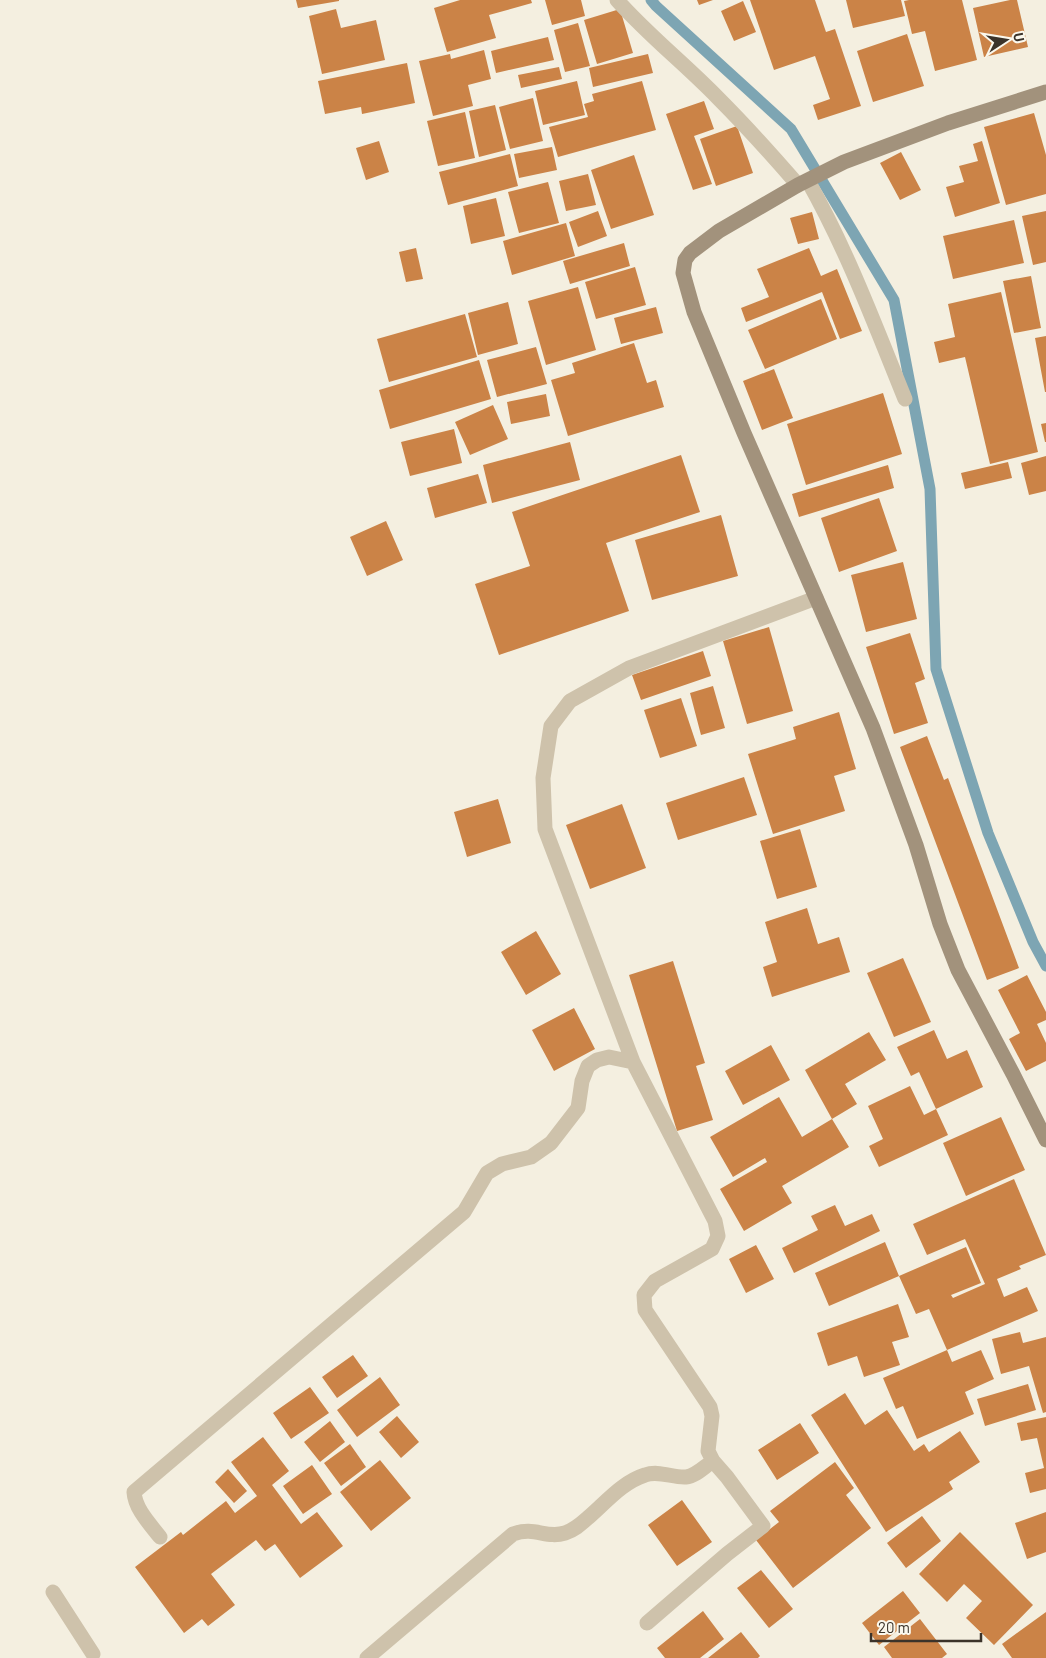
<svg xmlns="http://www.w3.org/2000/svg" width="1046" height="1658" font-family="Barlow,sans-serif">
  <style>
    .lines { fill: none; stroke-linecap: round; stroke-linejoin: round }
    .stream { stroke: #7da5b3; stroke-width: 11 }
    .building { fill: #cb8347 }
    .street { stroke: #cec2ab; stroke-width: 15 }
    .secondary { stroke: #a2927c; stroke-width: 15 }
  </style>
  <rect width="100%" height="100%" fill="#f4efe0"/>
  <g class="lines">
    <!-- stream -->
    <path class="stream" d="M 651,0 L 656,6 L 791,129 L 894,300 L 930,489 L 936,669 L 988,833 L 1033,942 L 1046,966"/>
  </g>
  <!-- building -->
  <path class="building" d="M 296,0 L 339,0 L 339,1 L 298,8 Z
    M 460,0 L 531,0 L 532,3 L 489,15 L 496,38 L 447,52 L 434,8 Z
    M 545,0 L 581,0 L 585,16 L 552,25 Z
    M 697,0 L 713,0 L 699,5 Z
    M 750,0 L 815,0 L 826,32 L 835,29 L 861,106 L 818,120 L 813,105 L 830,99 L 815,56 L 774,70 Z
    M 846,0 L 901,0 L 905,16 L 853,28 Z
    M 909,0 L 962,0 L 977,60 L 935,71 L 925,31 L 912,34 L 904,1 Z
    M 1010,0 L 1017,0 L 1028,47 L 984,57 L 973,8 Z
    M 743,1 L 756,32 L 734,41 L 721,11 Z
    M 336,9 L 341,28 L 376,20 L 385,60 L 322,74 L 309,16 Z
    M 620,9 L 633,53 L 597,64 L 584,20 Z
    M 578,23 L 590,66 L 565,72 L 554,30 Z
    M 907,34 L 924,86 L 873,102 L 857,51 Z
    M 548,37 L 554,60 L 496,73 L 491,51 Z
    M 484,50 L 491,79 L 468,85 L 473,106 L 433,116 L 419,61 L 450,54 L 451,59 Z
    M 648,54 L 653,73 L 593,87 L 589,68 Z
    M 407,63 L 415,103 L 362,114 L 361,107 L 325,114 L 318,81 Z
    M 559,67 L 562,79 L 521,88 L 518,75 Z
    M 577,81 L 585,115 L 543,125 L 535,91 Z
    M 642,81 L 656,130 L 558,157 L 549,127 L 588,117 L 584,104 L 594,101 L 592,94 Z
    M 533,98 L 543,141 L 510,149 L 499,107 Z
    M 704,101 L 714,129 L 694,136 L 712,184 L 693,190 L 666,114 Z
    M 495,105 L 506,150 L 479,157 L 469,111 Z
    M 465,112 L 475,158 L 438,166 L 427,121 Z
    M 1034,113 L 1046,155 L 1046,194 L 1006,205 L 984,127 Z
    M 737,126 L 753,173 L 716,186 L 700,139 Z
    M 379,141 L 389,172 L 366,180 L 356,148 Z
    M 982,141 L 1000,203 L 955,217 L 946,187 L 964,182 L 959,166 L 978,161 L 973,144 Z
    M 552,147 L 557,170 L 519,178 L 514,154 Z
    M 901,152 L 921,190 L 900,200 L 880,163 Z
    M 510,154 L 518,186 L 448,205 L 439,172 Z
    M 634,155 L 654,215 L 611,229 L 591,170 Z
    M 588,174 L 596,205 L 566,211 L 559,181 Z
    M 548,182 L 559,223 L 519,233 L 508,192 Z
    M 496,198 L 505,236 L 471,244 L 463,206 Z
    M 598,211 L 607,236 L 578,247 L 569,222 Z
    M 1046,211 L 1046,262 L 1033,265 L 1022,216 Z
    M 812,212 L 819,239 L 798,244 L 790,218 Z
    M 1014,220 L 1024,263 L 953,279 L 943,236 Z
    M 566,223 L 575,256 L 512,275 L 503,241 Z
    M 624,243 L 630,266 L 570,284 L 563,261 Z
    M 416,248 L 423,279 L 406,282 L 399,252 Z
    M 809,248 L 821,276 L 837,269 L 862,331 L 840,339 L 822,292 L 746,322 L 741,308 L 769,297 L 757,269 Z
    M 635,267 L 646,305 L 596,319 L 585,282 Z
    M 1031,276 L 1041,328 L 1014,333 L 1003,281 Z
    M 578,287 L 596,350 L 546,365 L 528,301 Z
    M 1001,292 L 1038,452 L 990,464 L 965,357 L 939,363 L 934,342 L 955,337 L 948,304 Z
    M 821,299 L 837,339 L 765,369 L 748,330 Z
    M 508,302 L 518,344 L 478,355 L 468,313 Z
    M 656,307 L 663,333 L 621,344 L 614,318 Z
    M 465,314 L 477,357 L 389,382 L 377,339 Z
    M 1046,336 L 1046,392 L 1045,392 L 1035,338 Z
    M 634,343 L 647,383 L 656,380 L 664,407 L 568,436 L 551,380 L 575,373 L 572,363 Z
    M 536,347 L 547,384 L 497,397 L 487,360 Z
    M 479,360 L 491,399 L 390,429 L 379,390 Z
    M 774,369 L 793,418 L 762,430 L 743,381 Z
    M 883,393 L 902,454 L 806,485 L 787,424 Z
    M 546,394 L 550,416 L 511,424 L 507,402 Z
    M 493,405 L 508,439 L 470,455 L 455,422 Z
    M 1046,423 L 1046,442 L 1045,442 L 1041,424 Z
    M 454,429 L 462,463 L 410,476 L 401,442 Z
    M 570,442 L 580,480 L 492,503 L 483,465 Z
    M 681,455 L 700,512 L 606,543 L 629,611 L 499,655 L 475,584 L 530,566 L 512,512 Z
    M 1046,456 L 1046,491 L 1029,495 L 1021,463 Z
    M 1008,462 L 1012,478 L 965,489 L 961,473 Z
    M 888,465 L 894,488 L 799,517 L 792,494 Z
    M 478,474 L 487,503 L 435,518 L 427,488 Z
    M 879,498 L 897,551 L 839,572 L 821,518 Z
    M 721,515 L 738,576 L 652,600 L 635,540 Z
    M 386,521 L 403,560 L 367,576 L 350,537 Z
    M 903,562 L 917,619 L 866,632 L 851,575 Z
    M 769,627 L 793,711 L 747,724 L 723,641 Z
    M 910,633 L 925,679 L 915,683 L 928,723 L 894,734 L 866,647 Z
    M 703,651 L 711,676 L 641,700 L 632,675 Z
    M 713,686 L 725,728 L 701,735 L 690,693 Z
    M 681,698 L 697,746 L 660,758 L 644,710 Z
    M 839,712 L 856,769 L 834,776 L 845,811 L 773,834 L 748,754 L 796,739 L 793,727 Z
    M 927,736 L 944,780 L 948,778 L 1019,968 L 987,980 L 900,747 Z
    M 744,777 L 757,815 L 678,840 L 666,803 Z
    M 498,799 L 511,843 L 467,857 L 454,812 Z
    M 622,804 L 646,868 L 590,889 L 566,825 Z
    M 800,829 L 817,887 L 777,899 L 760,841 Z
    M 807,908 L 818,944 L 839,937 L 850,972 L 772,997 L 763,967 L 777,962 L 765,922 Z
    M 536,931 L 561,974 L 526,995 L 501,952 Z
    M 903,958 L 931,1022 L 894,1037 L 867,973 Z
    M 673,961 L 705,1063 L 696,1066 L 713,1120 L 677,1131 L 629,975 Z
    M 1027,975 L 1046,1012 L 1046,1020 L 1037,1024 L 1046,1043 L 1046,1061 L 1026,1071 L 1009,1039 L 1020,1033 L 998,990 Z
    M 574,1008 L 595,1049 L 554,1071 L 532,1030 Z
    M 934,1030 L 947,1059 L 967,1050 L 983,1087 L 936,1109 L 919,1072 L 911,1076 L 897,1047 Z
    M 869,1032 L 886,1060 L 845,1084 L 857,1104 L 832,1119 L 805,1070 Z
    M 771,1045 L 790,1080 L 743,1105 L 725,1071 Z
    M 910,1086 L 924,1115 L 936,1109 L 948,1135 L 879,1167 L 869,1146 L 883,1139 L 868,1106 Z
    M 779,1097 L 802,1137 L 832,1119 L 849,1147 L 782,1186 L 792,1203 L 744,1231 L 720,1189 L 767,1162 L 765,1158 L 733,1177 L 710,1137 Z
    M 1001,1117 L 1025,1170 L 966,1196 L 943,1143 Z
    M 1014,1179 L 1046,1255 L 1019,1266 L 1021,1269 L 997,1279 L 1004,1297 L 1027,1287 L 1038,1311 L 947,1350 L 929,1309 L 916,1314 L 899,1276 L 966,1247 L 981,1283 L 951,1295 L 953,1298 L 985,1284 L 965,1239 L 927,1255 L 913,1224 Z
    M 835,1205 L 845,1226 L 872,1214 L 880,1231 L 794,1273 L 782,1248 L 818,1230 L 811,1216 Z
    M 885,1242 L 899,1276 L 829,1306 L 815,1273 Z
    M 756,1245 L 774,1279 L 746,1293 L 729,1259 Z
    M 898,1304 L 909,1337 L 892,1342 L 900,1365 L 864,1377 L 857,1356 L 828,1366 L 817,1333 Z
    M 1020,1332 L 1023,1343 L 1046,1337 L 1046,1412 L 1043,1413 L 1029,1366 L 1001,1374 L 992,1339 Z
    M 947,1350 L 952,1362 L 981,1350 L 994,1379 L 965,1392 L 974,1414 L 917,1439 L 903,1406 L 896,1409 L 883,1378 Z
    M 353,1355 L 368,1376 L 337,1398 L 322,1377 Z
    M 380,1377 L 400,1405 L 357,1437 L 337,1410 Z
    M 1028,1384 L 1036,1410 L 985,1426 L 977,1399 Z
    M 310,1387 L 329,1413 L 291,1439 L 273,1413 Z
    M 845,1393 L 865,1425 L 887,1410 L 914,1451 L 924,1444 L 929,1452 L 960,1431 L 980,1462 L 949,1482 L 953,1489 L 886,1532 L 811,1415 Z
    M 397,1416 L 419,1442 L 401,1458 L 379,1432 Z
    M 1046,1417 L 1046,1489 L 1030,1493 L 1025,1473 L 1044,1468 L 1037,1438 L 1021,1441 L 1017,1423 Z
    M 330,1421 L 345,1442 L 320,1462 L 304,1442 Z
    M 800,1423 L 819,1453 L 777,1480 L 758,1450 Z
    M 263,1437 L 289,1471 L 272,1485 L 301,1524 L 317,1512 L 343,1546 L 300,1578 L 275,1544 L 265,1551 L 256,1540 L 211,1574 L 235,1605 L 208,1626 L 202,1619 L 184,1633 L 135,1567 L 181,1532 L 183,1535 L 226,1501 L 235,1513 L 257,1496 L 231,1462 Z
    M 350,1444 L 366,1467 L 341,1486 L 324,1463 Z
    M 380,1460 L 411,1498 L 371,1531 L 340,1492 Z
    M 835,1462 L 854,1488 L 846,1495 L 871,1528 L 793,1588 L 756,1540 L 779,1522 L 770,1511 Z
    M 312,1465 L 332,1494 L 303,1514 L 283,1486 Z
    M 228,1469 L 247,1491 L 234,1503 L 215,1482 Z
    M 682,1500 L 712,1542 L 677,1566 L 648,1525 Z
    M 1046,1512 L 1046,1552 L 1027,1559 L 1015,1523 Z
    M 922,1516 L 941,1541 L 906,1568 L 887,1543 Z
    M 960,1532 L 1033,1605 L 994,1645 L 966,1618 L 982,1601 L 964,1584 L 947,1602 L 919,1574 Z
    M 761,1570 L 793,1609 L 769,1628 L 737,1588 Z
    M 903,1591 L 920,1613 L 879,1645 L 862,1623 Z
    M 703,1611 L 724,1639 L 700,1658 L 665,1658 L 657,1648 Z
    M 1046,1612 L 1046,1658 L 1012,1658 L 1002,1644 Z
    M 920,1619 L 947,1654 L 942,1658 L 892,1658 L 884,1647 Z
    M 741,1632 L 760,1656 L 758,1658 L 708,1658 Z"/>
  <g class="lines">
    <!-- street -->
    <path class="street" d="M 617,0 C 648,35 685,64 718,98 C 746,126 772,155 798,185
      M 808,181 C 847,250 875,325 905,399
      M 160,1537 C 150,1524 135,1509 134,1492 L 464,1212 L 487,1173 L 502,1164 L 531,1157 L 551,1143 L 578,1108 L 582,1081 L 588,1066 L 597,1060 L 609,1057 L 633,1062
      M 53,1592 L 93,1654
      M 647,1623 L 727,1554 L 763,1526 L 727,1477 L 713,1461 L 708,1451 L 712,1416 L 710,1407 L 645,1310 L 644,1295 L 655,1281 L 712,1249 L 718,1236 L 715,1221 L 633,1062 L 545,829 L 543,778 L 551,726 L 570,701 L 629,668 L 816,598
      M 367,1658 L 513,1534 C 535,1526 546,1539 565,1533 C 575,1530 582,1523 590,1516 C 607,1501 623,1482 645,1475 C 659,1470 673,1478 686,1477 C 696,1476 705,1466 713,1461"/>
    <!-- secondary -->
    <path class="secondary" d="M 1046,92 L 948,123 L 844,162 L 798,185 L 719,231 L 690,253 L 685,260 L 683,273 L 694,312 L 744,433 L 873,728 L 916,845 L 940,924 L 958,970 L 1013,1074 L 1046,1140"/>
  </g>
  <!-- north arrow -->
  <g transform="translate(1006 40) rotate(78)" stroke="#fbf8ed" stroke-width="4" paint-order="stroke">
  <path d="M0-4L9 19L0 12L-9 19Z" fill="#3b332a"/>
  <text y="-8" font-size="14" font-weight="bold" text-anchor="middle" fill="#3b332a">U</text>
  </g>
  <!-- scale -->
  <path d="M871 1633v8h110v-8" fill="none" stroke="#3b332a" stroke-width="2.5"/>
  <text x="878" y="1633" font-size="15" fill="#3b332a" stroke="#fbf8ed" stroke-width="4" paint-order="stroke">20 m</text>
</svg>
